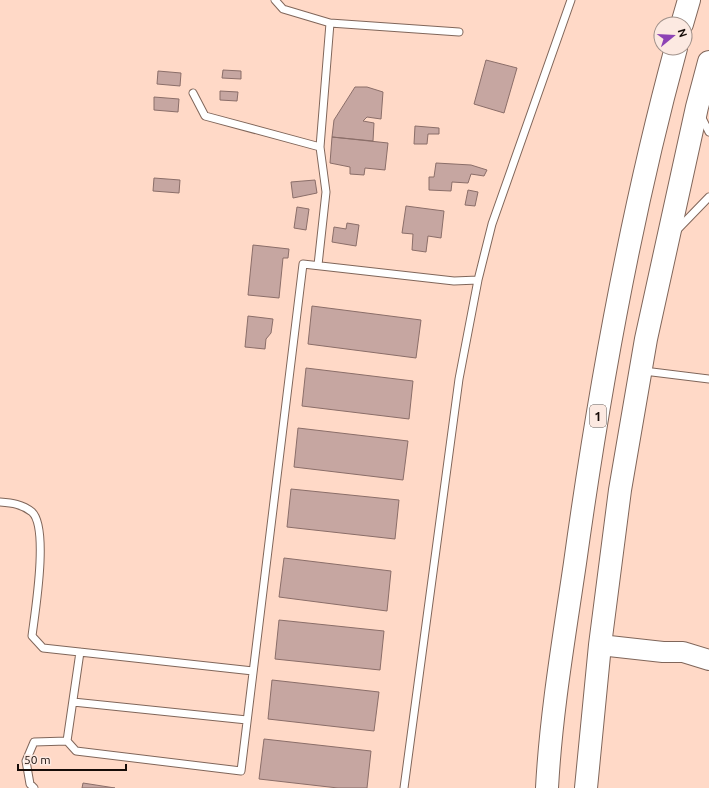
<svg xmlns="http://www.w3.org/2000/svg" width="709" height="788" font-family="Ubuntu,sans-serif">
  <style>
    .built { fill: #ffd9c7; fill-rule: evenodd }
    .building { fill: #c6a6a1; stroke: #8b6e69 }
    .lines { fill: none; stroke-linecap: round; stroke-linejoin: round }
    .lane-casing { stroke: #80665a; stroke-width: 9 }
    .secondary-casing { stroke: #80665a; stroke-width: 22 }
    .highway-casing { stroke: #80665a; stroke-width: 24 }
    .lane { stroke: #fff; stroke-width: 7 }
    .secondary { stroke: #fff; stroke-width: 20 }
    .highway { stroke: #fff; stroke-width: 22 }
    .labels { text-anchor: middle; stroke-width: 3; stroke-linejoin: round; paint-order: stroke }
    .shield { fill: #fce9e1; stroke: #5b4e49; stroke-width: 1 }
    .shield-label { font-size: 13px; font-weight: bold; fill: #160c08 }
  </style>
  <rect width="100%" height="100%" fill="#fce9e1"/>
  <!-- built -->
  <path class="built" d="M 0,0 L 709,0 L 709,788 L 0,788 ZM 661,24 L 685,24 L 685,48 L 661,48 Z"/>
  <!-- building -->
  <path class="building" d="M 486,60 L 517,68 L 504,113 L 474,104 Z
    M 223,70 L 241,71 L 241,79 L 222,78 Z
    M 158,71 L 181,73 L 180,86 L 157,84 Z
    M 355,87 L 367,87 L 383,92 L 381,119 L 367,117 L 363,121 L 374,123 L 373,141 L 332,137 L 334,120 Z
    M 220,91 L 238,92 L 237,101 L 220,100 Z
    M 154,97 L 179,99 L 178,112 L 154,110 Z
    M 415,126 L 439,128 L 439,134 L 428,134 L 427,144 L 414,144 Z
    M 332,137 L 388,143 L 385,170 L 365,168 L 364,175 L 350,174 L 350,167 L 330,163 Z
    M 436,163 L 471,165 L 487,170 L 484,176 L 471,174 L 468,183 L 452,182 L 451,191 L 429,190 L 429,177 L 434,177 Z
    M 154,178 L 180,180 L 179,193 L 153,191 Z
    M 315,180 L 317,193 L 293,198 L 291,182 Z
    M 468,190 L 478,192 L 475,206 L 465,205 Z
    M 406,206 L 444,211 L 441,238 L 428,236 L 426,252 L 412,250 L 413,234 L 402,233 Z
    M 297,207 L 309,209 L 306,230 L 294,228 Z
    M 347,223 L 359,225 L 356,246 L 332,242 L 334,227 L 346,229 Z
    M 253,245 L 289,249 L 288,258 L 283,258 L 279,298 L 248,295 Z
    M 312,306 L 421,320 L 416,358 L 308,344 Z
    M 248,316 L 273,319 L 271,333 L 266,339 L 265,349 L 245,347 Z
    M 306,368 L 413,381 L 409,419 L 302,406 Z
    M 298,428 L 408,441 L 403,480 L 294,467 Z
    M 291,489 L 399,500 L 395,539 L 287,527 Z
    M 284,558 L 391,571 L 387,611 L 279,597 Z
    M 279,620 L 384,631 L 380,670 L 275,659 Z
    M 272,680 L 379,692 L 374,731 L 268,719 Z
    M 264,739 L 371,751 L 367,788 L 338,788 L 259,779 Z
    M 83,783 L 115,788 L 82,788 Z"/>
  <g class="lines">
    <defs>
      <path id="lane" d="M 275,0 L 283,9 L 330,23 L 459,32
        M 193,93 L 205,116 L 320,147
        M 701,116 L 709,132
        M 676,231 L 709,197
        M 318,265 L 326,192 L 320,147 L 330,23
        M 644,371 L 709,379
        M 0,502 C 12,503 22,504 32,512 C 49,528 35,612 32,636 L 43,648 L 253,671
        M 80,652 L 67,741 L 76,751 L 241,771 L 303,264 L 454,281 L 478,280
        M 73,702 L 247,720
        M 34,788 L 30,784 L 26,761 L 34,742 L 67,741
        M 404,788 L 459,379 L 478,280 L 492,224 L 571,0"/>
      <path id="secondary" d="M 600,645 L 663,652 L 683,652 L 709,660"/>
      <path id="highway" d="M 682,24 L 689,0
        M 547,788 C 551,713 564,638 575,563 C 599,390 630,217 676,48
        M 586,788 L 600,645 L 620,490 L 646,339 L 697,107 L 709,62"/>
    </defs>
    <!-- lane casing -->
    <use href="#lane" class="lane-casing"/>
    <!-- secondary casing -->
    <use href="#secondary" class="secondary-casing"/>
    <!-- highway casing -->
    <use href="#highway" class="highway-casing"/>
    <!-- lane -->
    <use href="#lane" class="lane"/>
    <!-- secondary -->
    <use href="#secondary" class="secondary"/>
    <!-- highway -->
    <use href="#highway" class="highway"/>
  </g>
  <g class="labels">
    <!-- shield labels -->
    <rect class="shield" x="590" y="405" width="16" height="22" rx="3"/>
    <g class="shield-label">
      <text x="598" y="421">1</text>
    </g>
  </g>
  <!-- north arrow -->
  <g transform="translate(673 36) rotate(72)"><circle r="19" fill="#fce9e1" stroke="#a0918a"/>
  <path d="M0-3L7 15L0 10L-7 15Z" fill="#8d43b5"/>
  <text y="-6" font-size="11" font-weight="bold" text-anchor="middle" fill="#160c08">N</text>
  </g>
  <!-- scale -->
  <path d="M18 764v6h108v-6" fill="none" stroke="#160c08" stroke-width="2"/>
  <text x="24" y="764" font-size="12" fill="#160c08" stroke="#fce9e1" stroke-width="3" paint-order="stroke">50 m</text>
</svg>
